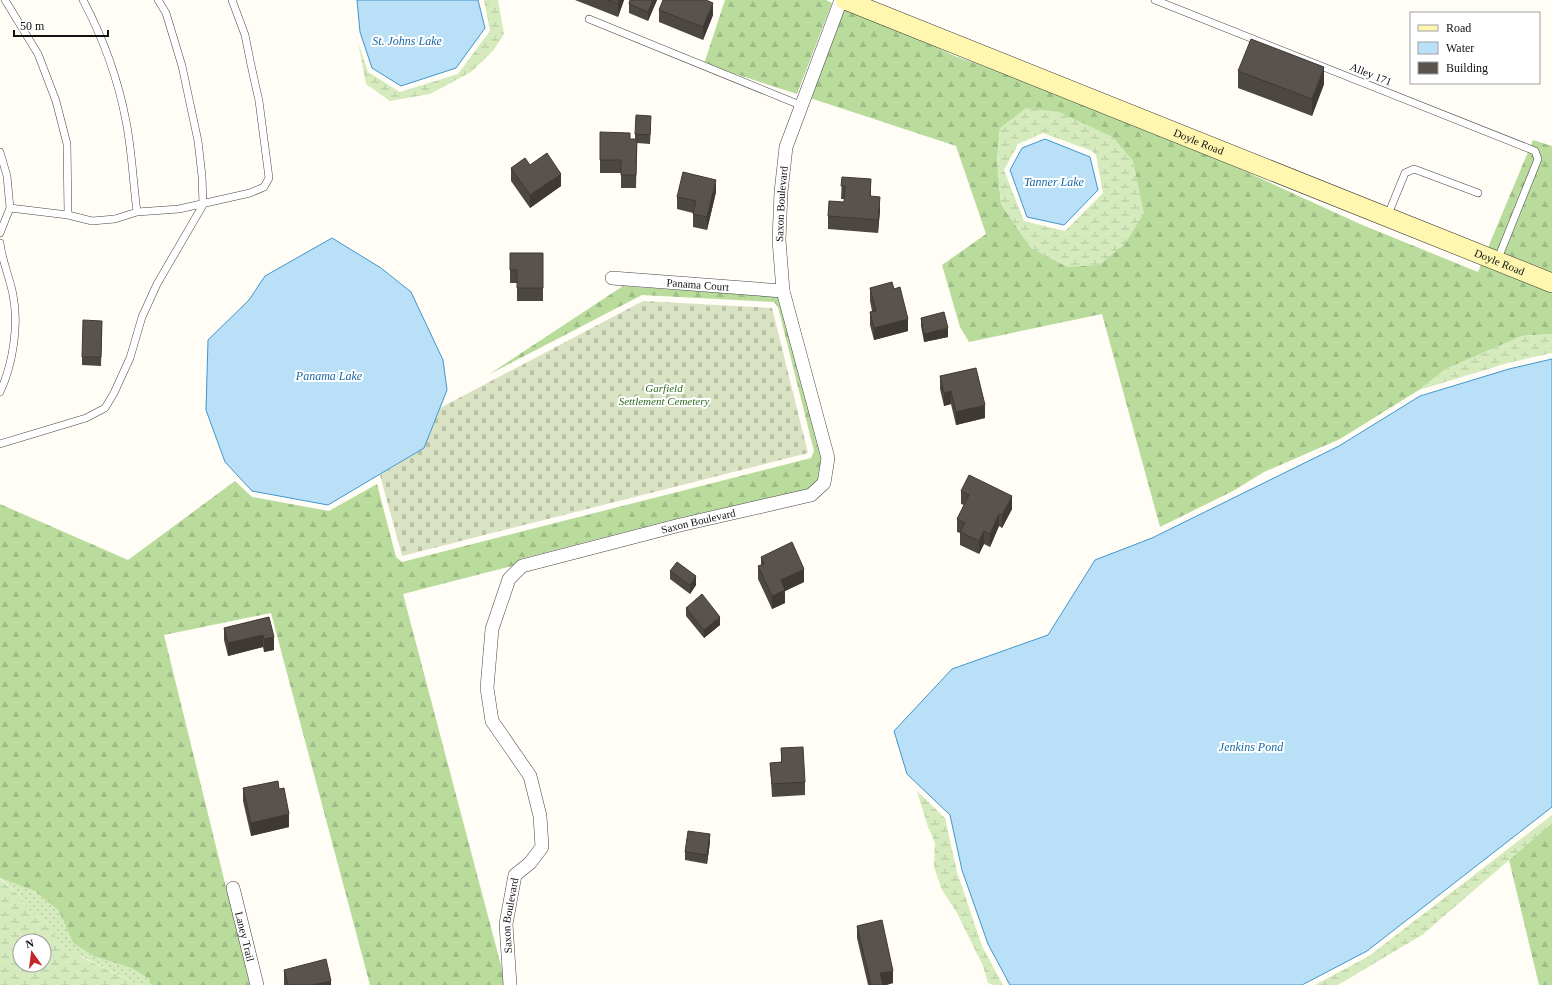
<svg xmlns="http://www.w3.org/2000/svg" width="1552" height="985" font-family="'Times New Roman',serif">
  <style>
    .grass { fill: url(#grass-dots) }
    .forest { fill: url(#forest-firs); fill-rule: evenodd }
    .wetland { fill: url(#wetland-marsh); fill-rule: evenodd }
    .cemetery { fill: url(#cemetery-stones) }
    .water { fill: #b9e0f7; stroke: #3f96cf }
    .lines { fill: none; stroke-linecap: round; stroke-linejoin: round }
    .service-casing { stroke: #444; stroke-width: 8 }
    .minor-casing { stroke: #444; stroke-width: 14 }
    .secondary-casing { stroke: #333; stroke-width: 20 }
    .service { stroke: #fff; stroke-width: 7 }
    .minor { stroke: #fff; stroke-width: 13 }
    .secondary { stroke: #fff6b0; stroke-width: 19 }
    .wall { fill: #4d4742 }
    .shaded-wall { fill: #3f3936 }
    .building { fill: #5a524d; stroke: #3f3936 }
    .labels { text-anchor: middle; stroke-width: 4; stroke-linejoin: round; paint-order: stroke }
    .street-label { font-size: 11px; fill: #111; stroke: #fff }
    .park-label { font-size: 11px; font-style: italic; fill: #2f6b1f; stroke: #fff }
    .water-label { font-size: 12px; font-style: italic; fill: #1768a6; stroke: #fff }
  </style>
  <defs>
    <pattern id="grass-dots" width="8" height="8" patternUnits="userSpaceOnUse"><rect width="8" height="8" fill="#d5ebbd"/><path d="M2 2h.1M6 6h.1" fill="none" stroke="#b6c8a1" stroke-width="1.8" stroke-linecap="round"/></pattern>
    <pattern id="forest-firs" width="22" height="20" patternUnits="userSpaceOnUse"><rect width="22" height="20" fill="#b9dc9c"/><path d="M5 1l3.5 6h-7zM16 11l3.5 6h-7z" fill="#9ebc85"/></pattern>
    <pattern id="wetland-marsh" width="20" height="14" patternUnits="userSpaceOnUse"><rect width="20" height="14" fill="#d5ebbd"/><path d="M1 5h8M5 5V1M11 12h8M15 12V8" fill="none" stroke="#b6c8a1"/></pattern>
    <pattern id="cemetery-stones" width="16" height="16" patternUnits="userSpaceOnUse"><rect width="16" height="16" fill="#d9e3c4"/><path d="M2 7V4a2 2 0 0 1 4 0v3zM10 15v-3a2 2 0 0 1 4 0v3z" fill="#b9c2a7"/></pattern>
  </defs>
  <rect width="100%" height="100%" fill="#fffdf5"/>
  <!-- grass -->
  <path class="grass" d="M 0,878 L 35,891 L 59,911 L 73,943 L 93,956 L 131,968 L 148,978 L 151,985 L 139,985 L 83,957 L 71,954 L 65,949 L 42,919 L 33,914 L 24,904 L 21,897 Z"/>
  <!-- forest -->
  <path class="forest" d="M 725,0 L 826,0 L 832,3 L 797,94 L 704,64 Z
    M 845,8 L 893,27 L 955,56 L 1067,96 L 1188,145 L 1360,224 L 1478,272 L 1482,263 L 1552,291 L 1552,334 L 1522,336 L 1446,369 L 1419,390 L 1340,439 L 1264,472 L 1233,491 L 1160,527 L 1102,314 L 969,342 L 960,327 L 942,265 L 986,234 L 956,146 L 810,98 ZM 1000,128 L 1113,137 L 1099,265 L 1031,248 L 1001,204 L 997,160 Z
    M 1533,140 L 1552,146 L 1552,276 L 1487,250 Z
    M 623,286 L 778,297 L 821,458 L 818,479 L 808,489 L 679,518 L 520,559 L 512,566 L 403,594 L 503,973 L 504,985 L 370,985 L 271,613 L 164,635 L 250,985 L 151,985 L 148,978 L 131,968 L 93,956 L 73,943 L 59,911 L 35,891 L 0,878 L 0,504 L 128,560 L 235,481 L 252,497 L 329,511 L 377,484 L 396,557 L 402,562 L 811,458 L 814,451 L 778,307 L 774,302 L 642,295 L 488,375 Z
    M 1552,823 L 1552,985 L 1539,985 L 1509,860 Z"/>
  <!-- wetland -->
  <path class="wetland" d="M 484,0 L 498,0 L 504,34 L 493,51 L 471,72 L 430,94 L 390,101 L 366,84 L 358,42 L 368,72 L 400,92 L 458,74 L 490,31 Z
    M 1026,108 L 1059,112 L 1113,137 L 1133,161 L 1144,213 L 1125,244 L 1099,265 L 1067,267 L 1031,248 L 1001,204 L 997,160 L 1000,128 ZM 1043,133 L 1092,151 L 1096,155 L 1103,193 L 1065,231 L 1024,221 L 1004,170 L 1018,144 Z
    M 1552,334 L 1552,353 L 1508,363 L 1419,390 L 1446,369 L 1522,336 Z
    M 917,791 L 945,818 L 957,872 L 982,946 L 1003,985 L 993,985 L 988,983 L 983,966 L 957,913 L 942,890 L 934,867 L 935,843 L 928,827 Z
    M 1552,815 L 1552,823 L 1422,935 L 1338,985 L 1315,985 L 1369,956 Z
    M 0,879 L 21,897 L 24,904 L 33,914 L 42,919 L 65,949 L 139,985 L 0,985 ZM 20,941 L 44,941 L 44,965 L 20,965 Z"/>
  <!-- cemetery -->
  <path class="cemetery" d="M 643,301 L 772,308 L 808,453 L 402,556 L 380,475 L 424,448 L 440,408 Z"/>
  <!-- water -->
  <path class="water" d="M 357,0 L 478,0 L 485,28 L 456,68 L 401,86 L 372,68 L 360,32 Z
    M 1045,139 L 1090,157 L 1098,190 L 1064,225 L 1027,217 L 1010,170 L 1022,148 Z
    M 332,238 L 381,268 L 411,292 L 443,360 L 447,390 L 424,448 L 328,505 L 252,491 L 225,462 L 206,410 L 208,340 L 249,300 L 265,276 Z
    M 1552,359 L 1552,807 L 1367,951 L 1302,985 L 1010,985 L 988,944 L 962,870 L 950,815 L 907,774 L 894,731 L 952,669 L 1048,635 L 1095,560 L 1152,538 L 1339,446 L 1420,396 L 1509,369 Z"/>
  <g class="lines">
    <defs>
      <path id="service" d="M 5,0 L 38,54 L 56,101 L 67,144 L 68,215
        M 83,0 C 103,38 118,79 126,121 C 132,151 133,182 137,212
        M 1155,0 L 1535,151 L 1538,159 L 1497,261
        M 589,19 L 800,105
        M 0,152 L 7,176 L 10,208 L 0,233
        M 10,208 L 68,215 L 92,221 L 115,219 L 137,212 L 179,209 L 250,193 L 264,187 L 269,178 L 259,101 L 251,65 L 245,35 L 232,0
        M 1387,217 L 1405,173 L 1414,169 L 1478,193
        M 0,243 C 2,261 10,278 13,295 C 19,325 13,364 0,392
        M 0,444 L 86,418 L 105,408 L 114,393 L 130,358 L 142,317 L 157,284 L 203,205 L 202,176 L 198,141 L 182,66 L 166,13 L 158,0"/>
      <g id="minor">
        <path id="s1" d="M 612,278 L 783,291"/>
        <path id="s2" d="M 233,888 L 257,985"/>
        <path id="s3" d="M 510,985 L 506,924 L 515,875 L 530,863 L 542,847 L 540,816 L 530,776 L 492,721 L 487,688 L 492,629 L 509,579 L 522,566 L 680,525 L 811,495 L 824,483 L 828,458 L 783,291 L 779,240 L 781,192 L 786,147 L 841,0"/>
      </g>
      <g id="secondary">
        <path id="s4" d="M 845,0 L 1552,283"/>
      </g>
    </defs>
    <!-- service casing -->
    <use href="#service" class="service-casing"/>
    <!-- minor casing -->
    <use href="#minor" class="minor-casing"/>
    <!-- secondary casing -->
    <use href="#secondary" class="secondary-casing"/>
    <!-- service -->
    <use href="#service" class="service"/>
    <!-- minor -->
    <use href="#minor" class="minor"/>
    <!-- secondary -->
    <use href="#secondary" class="secondary"/>
  </g>
  <!-- wall -->
  <path class="wall" d="M 575,0 L 624,0 L 618,17 Z
    M 657,0 L 648,21 L 629,13 L 629,4 Z
    M 659,10 L 713,15 L 703,40 L 659,22 Z
    M 1238,71 L 1324,84 L 1312,116 L 1238,88 Z
    M 651,124 L 650,144 L 637,143 L 636,188 L 621,188 L 621,173 L 600,173 L 600,132 L 630,139 L 635,139 L 635,134 Z
    M 530,165 L 561,186 L 530,208 L 511,181 L 511,168 Z
    M 842,177 L 871,192 L 871,196 L 880,210 L 878,233 L 828,229 L 828,216 L 844,202 L 844,199 L 841,199 Z
    M 716,192 L 707,230 L 693,227 L 693,213 L 677,209 L 677,197 Z
    M 510,253 L 543,253 L 543,301 L 517,301 L 517,283 L 510,283 Z
    M 870,288 L 894,289 L 908,331 L 874,340 L 870,325 L 870,312 L 872,311 L 870,301 Z
    M 921,318 L 948,337 L 924,342 L 921,326 Z
    M 102,329 L 101,366 L 82,365 L 82,357 Z
    M 940,376 L 985,418 L 956,425 L 951,404 L 944,406 L 940,389 Z
    M 961,491 L 1012,509 L 1002,528 L 999,526 L 990,547 L 984,544 L 979,554 L 960,545 L 960,533 L 957,532 L 957,519 L 964,505 L 961,504 Z
    M 761,557 L 804,582 L 785,591 L 785,603 L 772,609 L 758,579 L 758,566 L 761,565 Z
    M 670,571 L 696,585 L 690,594 L 670,579 Z
    M 686,608 L 720,625 L 704,638 L 686,616 Z
    M 269,617 L 274,650 L 264,652 L 263,647 L 228,656 L 224,640 L 224,628 Z
    M 781,748 L 805,782 L 805,795 L 772,797 L 770,763 L 781,762 Z
    M 243,788 L 279,789 L 289,827 L 251,836 L 243,801 Z
    M 710,842 L 707,864 L 685,860 L 685,852 Z
    M 857,926 L 893,983 L 886,985 L 868,985 L 857,938 Z
    M 284,970 L 331,985 L 284,985 Z"/>
  <!-- shaded-wall -->
  <path class="shaded-wall" d="M 619,0 L 624,0 L 618,17 L 618,4 Z
    M 653,0 L 657,0 L 648,21 L 648,12 Z
    M 713,3 L 713,15 L 703,40 L 703,27 Z
    M 1324,67 L 1324,84 L 1312,116 L 1312,99 Z
    M 561,174 L 561,186 L 530,208 L 530,195 Z
    M 871,179 L 871,192 L 870,209 L 870,196 Z
    M 716,180 L 716,192 L 707,230 L 707,217 Z
    M 880,197 L 880,210 L 878,233 L 878,220 Z
    M 908,319 L 908,331 L 874,340 L 874,328 Z
    M 948,328 L 948,337 L 924,342 L 924,334 Z
    M 951,391 L 951,404 L 944,406 L 944,393 Z
    M 985,405 L 985,418 L 956,425 L 956,412 Z
    M 1012,496 L 1012,509 L 1002,528 L 1002,515 Z
    M 999,514 L 999,526 L 990,547 L 990,534 Z
    M 984,531 L 984,544 L 979,554 L 979,541 Z
    M 804,569 L 804,582 L 785,591 L 785,603 L 772,609 L 772,596 L 781,580 Z
    M 696,576 L 696,585 L 690,594 L 690,585 Z
    M 720,617 L 720,625 L 704,638 L 704,630 Z
    M 263,635 L 263,647 L 228,656 L 228,643 Z
    M 274,637 L 274,650 L 264,652 L 264,639 Z
    M 289,814 L 289,827 L 251,836 L 251,823 Z
    M 710,834 L 710,842 L 707,864 L 707,855 Z
    M 893,971 L 893,983 L 886,985 L 880,985 L 880,973 Z
    M 331,981 L 331,985 L 313,985 Z"/>
  <!-- building -->
  <path class="building" d="M 607,0 L 619,0 L 618,4 Z
    M 630,0 L 653,0 L 648,12 L 629,4 Z
    M 663,0 L 706,0 L 713,3 L 703,27 L 659,10 Z
    M 1251,39 L 1324,67 L 1312,99 L 1238,71 Z
    M 636,115 L 651,116 L 650,135 L 635,134 Z
    M 600,132 L 630,133 L 630,139 L 637,139 L 636,175 L 621,175 L 621,160 L 600,160 Z
    M 547,153 L 561,174 L 530,195 L 511,168 L 525,158 L 530,165 Z
    M 683,172 L 716,180 L 707,217 L 693,214 L 696,201 L 677,197 Z
    M 842,177 L 871,179 L 870,196 L 880,197 L 878,220 L 828,216 L 829,201 L 844,202 L 845,186 L 841,186 Z
    M 510,253 L 543,253 L 543,288 L 517,288 L 517,270 L 510,270 Z
    M 892,282 L 894,289 L 900,287 L 908,319 L 874,328 L 870,312 L 876,311 L 870,288 Z
    M 944,312 L 948,328 L 924,334 L 921,318 Z
    M 83,320 L 102,321 L 101,357 L 82,357 Z
    M 976,368 L 985,405 L 956,412 L 951,391 L 944,393 L 940,376 Z
    M 969,475 L 1012,496 L 1002,515 L 999,514 L 990,534 L 984,531 L 979,541 L 960,532 L 965,523 L 957,519 L 969,495 L 961,491 Z
    M 792,542 L 804,569 L 781,580 L 785,590 L 772,596 L 758,566 L 764,564 L 761,557 Z
    M 677,562 L 696,576 L 690,585 L 670,571 Z
    M 702,594 L 720,617 L 704,630 L 686,608 Z
    M 269,617 L 274,637 L 264,639 L 263,635 L 228,643 L 224,628 Z
    M 803,747 L 805,782 L 772,784 L 770,763 L 782,762 L 781,748 Z
    M 278,781 L 279,789 L 284,788 L 289,814 L 251,823 L 243,788 Z
    M 688,831 L 710,834 L 707,855 L 685,852 Z
    M 882,920 L 893,971 L 880,973 L 883,985 L 871,985 L 857,926 Z
    M 326,959 L 331,981 L 313,985 L 288,985 L 284,970 Z"/>
  <g class="labels">
    <!-- street labels -->
    <g class="street-label">
      <text transform="translate(1371 74) rotate(22)" y="4">Alley 171</text>
      <text dy="4" stroke="none"><textPath href="#s4" startOffset="381">Doyle Road</textPath></text>
      <text dy="4" stroke="none"><textPath href="#s3" startOffset="1054">Saxon Boulevard</textPath></text>
      <text dy="4" stroke="none"><textPath href="#s4" startOffset="705">Doyle Road</textPath></text>
      <text dy="4" stroke="none"><textPath href="#s1" startOffset="86">Panama Court</textPath></text>
      <text dy="4" stroke="none"><textPath href="#s3" startOffset="635">Saxon Boulevard</textPath></text>
      <text dy="4" stroke="none"><textPath href="#s3" startOffset="70">Saxon Boulevard</textPath></text>
      <text dy="4" stroke="none"><textPath href="#s2" startOffset="50">Laney Trail</textPath></text>
    </g>
    <!-- park labels -->
    <g class="park-label">
      <text x="664" y="392">Garfield<tspan x="664" dy="13">Settlement Cemetery</tspan></text>
    </g>
    <!-- water labels -->
    <g class="water-label">
      <text x="407" y="45">St. Johns Lake</text>
      <text x="1054" y="186">Tanner Lake</text>
      <text x="329" y="380">Panama Lake</text>
      <text x="1251" y="751">Jenkins Pond</text>
    </g>
  </g>
  <!-- legend -->
  <rect x="1410" y="12" width="130" height="72" fill="#ffffff" stroke="#a0a0a0"/>
  <rect x="1418" y="25" width="20" height="6" fill="#fff6b0" stroke="#a0a0a0"/>
  <text x="1446" y="32" font-size="12" fill="#111111">Road</text>
  <rect x="1418" y="42" width="20" height="12" fill="#b9e0f7" stroke="#a0a0a0"/>
  <text x="1446" y="52" font-size="12" fill="#111111">Water</text>
  <rect x="1418" y="62" width="20" height="12" fill="#5a524d" stroke="#a0a0a0"/>
  <text x="1446" y="72" font-size="12" fill="#111111">Building</text>
  <!-- north arrow -->
  <g transform="translate(32 953) rotate(346)"><circle r="19" fill="#ffffff" stroke="#a0a0a0"/>
  <path d="M0-3L7 15L0 10L-7 15Z" fill="#c4262e"/>
  <text y="-6" font-size="11" font-weight="bold" text-anchor="middle" fill="#111111">N</text>
  </g>
  <!-- scale -->
  <path d="M14 30v6h94v-6" fill="none" stroke="#111111" stroke-width="2"/>
  <text x="20" y="30" font-size="12" fill="#111111" stroke="#ffffff" stroke-width="3" paint-order="stroke">50 m</text>
</svg>
